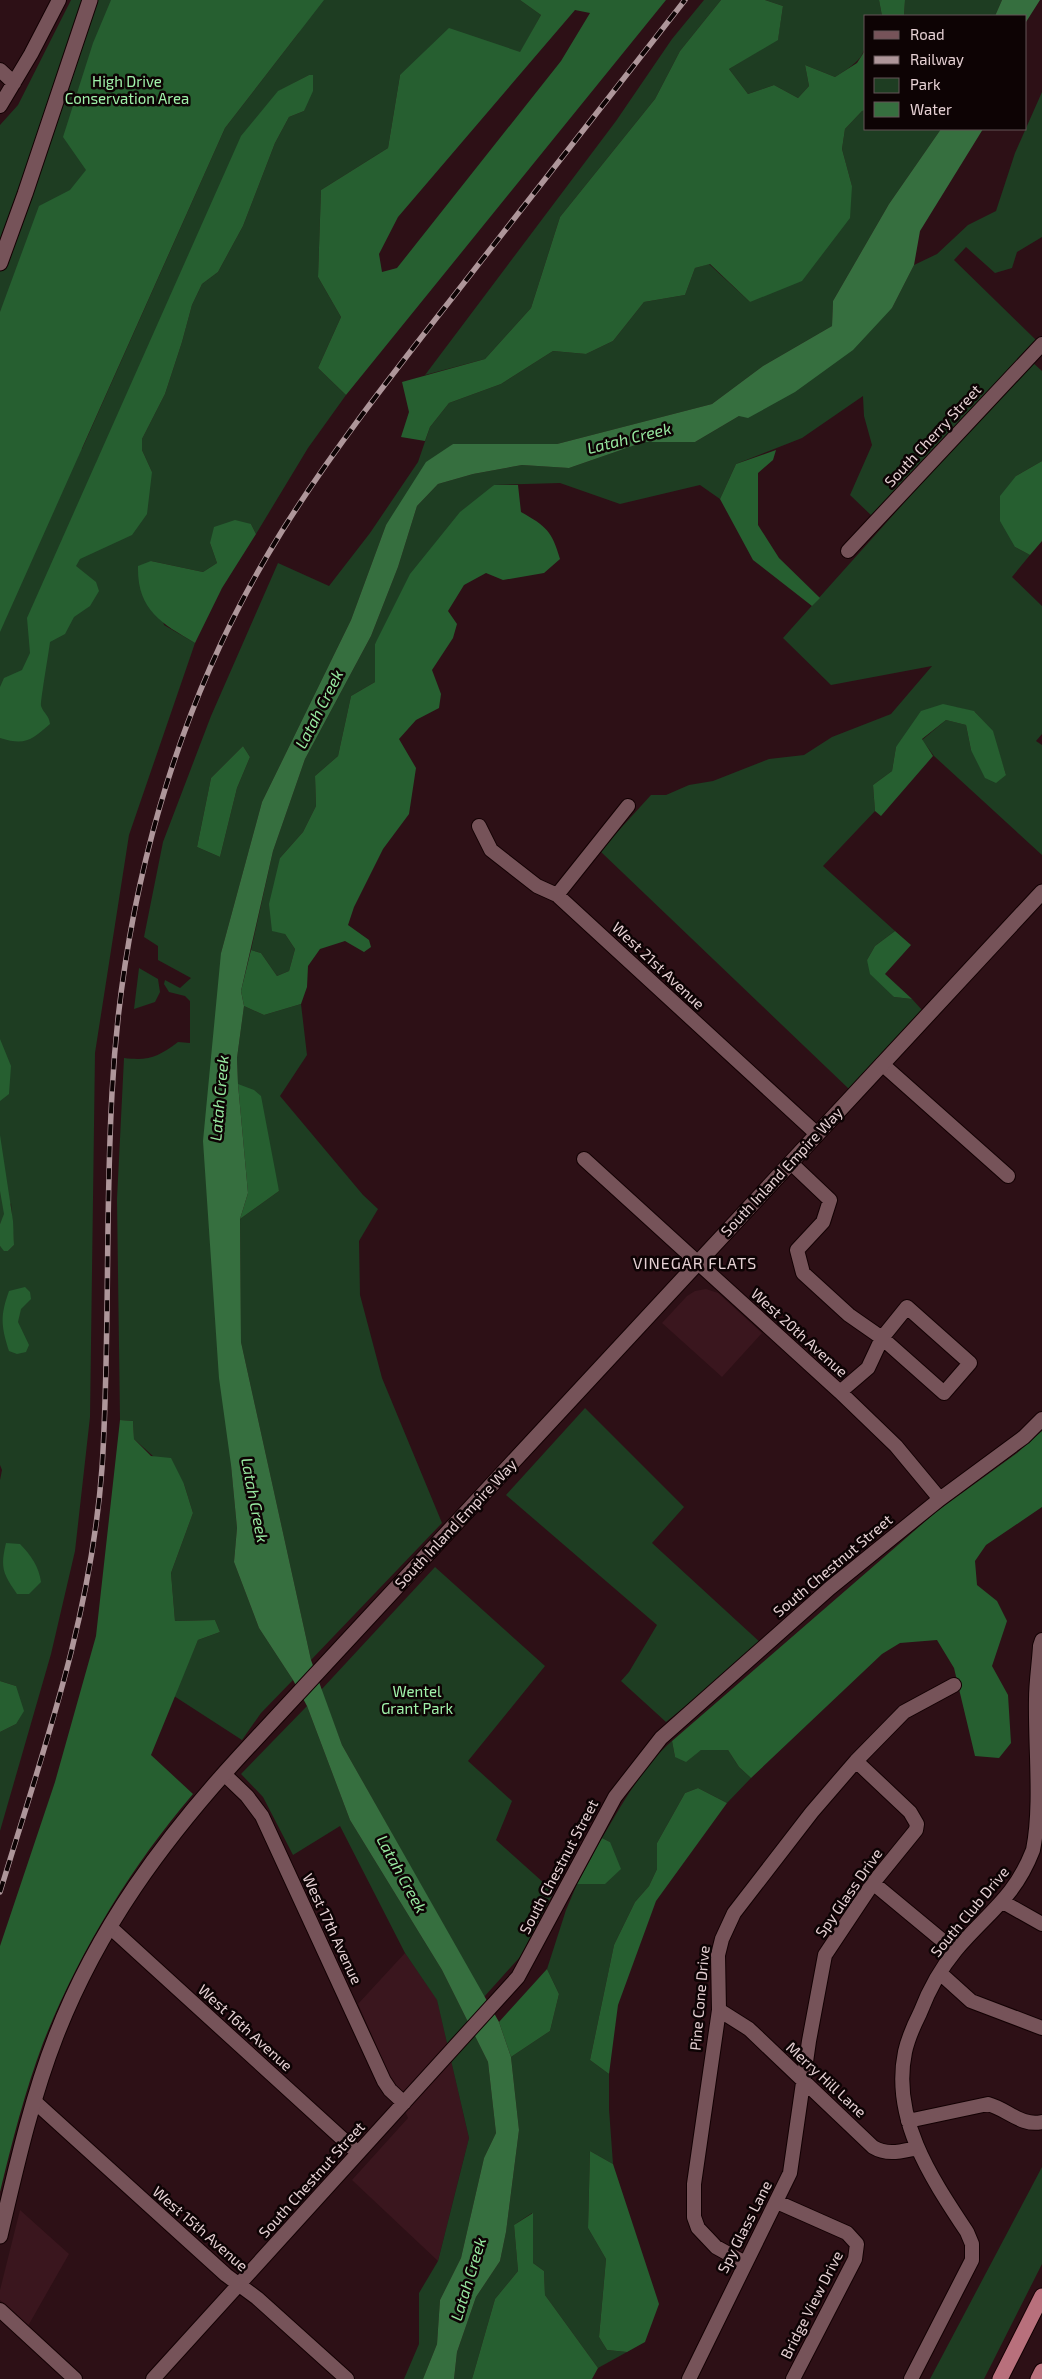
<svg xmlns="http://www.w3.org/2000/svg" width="1042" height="2379" font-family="'Exo 2',sans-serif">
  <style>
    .built { fill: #3a161e }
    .green { fill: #1e3d22; fill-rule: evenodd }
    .forest { fill: #265f30; fill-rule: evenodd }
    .water { fill: #366f3f }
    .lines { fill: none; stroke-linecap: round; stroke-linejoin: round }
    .minor-casing { stroke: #130003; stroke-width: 16 }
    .tertiary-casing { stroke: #130003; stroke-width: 17 }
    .secondary-casing { stroke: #130003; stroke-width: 17 }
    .trunk-casing { stroke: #130003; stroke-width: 17 }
    .minor { stroke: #765359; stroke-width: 14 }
    .tertiary { stroke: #765359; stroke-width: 15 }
    .secondary { stroke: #765359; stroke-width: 15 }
    .trunk { stroke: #b8707c; stroke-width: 15 }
    .rail-casing { stroke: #ae969a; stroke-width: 5.5 }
    .rail { stroke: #0d0304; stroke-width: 4; stroke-dasharray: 11; stroke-linecap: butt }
    .labels { text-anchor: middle; stroke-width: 5; stroke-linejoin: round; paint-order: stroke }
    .park-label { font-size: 15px; fill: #a0f2aa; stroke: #0d0304 }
    .street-label { font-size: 15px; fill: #e6d1d4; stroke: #0d0304 }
    .water-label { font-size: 16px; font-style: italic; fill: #97e8a0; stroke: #0d0304 }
    .neighbourhood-label { font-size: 16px; letter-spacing: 1px; fill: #e6d1d4; stroke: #0d0304 }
  </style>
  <rect width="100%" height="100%" fill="#2d1016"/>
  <!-- built -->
  <path class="built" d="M 706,1289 L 718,1293 L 762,1333 L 722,1377 L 662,1323 L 687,1296 L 695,1291 Z
    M 405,1953 L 437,1999 L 469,2138 L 438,2261 L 352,2180 L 408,2118 L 358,2004 Z
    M 20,2210 L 69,2254 L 28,2326 L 0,2300 L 0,2290 Z"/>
  <!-- green -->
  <path class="green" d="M 71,0 L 520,0 L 541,15 L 520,53 L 400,75 L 388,148 L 321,190 L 318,277 L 341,317 L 318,368 L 346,395 L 308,448 L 256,534 L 251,524 L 210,543 L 217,563 L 203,572 L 151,561 L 164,625 L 195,643 L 129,835 L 95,1053 L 90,1417 L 75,1551 L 51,1654 L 0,1831 L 0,1732 L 16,1724 L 16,1686 L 0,1681 L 0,1480 L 2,1470 L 0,1465 L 0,1246 L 8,1251 L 14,1245 L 11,1203 L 0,1224 L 0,521 L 72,441 L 82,449 L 225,128 L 300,31 L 0,330 L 0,125 L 18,105 ZM 309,75 L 304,111 L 289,117 L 275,143 L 243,226 L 218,272 L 202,284 L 192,305 L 182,342 L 165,394 L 142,439 L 142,450 L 152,472 L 96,463 L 279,91 Z
    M 704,0 L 721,0 L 680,51 L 655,99 L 560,217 L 531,308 L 485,359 L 425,375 L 616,121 L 672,39 Z
    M 765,0 L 879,0 L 882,16 L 866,16 C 866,54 868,56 835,77 L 805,65 L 809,86 L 798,98 L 774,85 L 748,94 L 729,69 L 778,39 L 783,6 Z
    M 905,0 L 1002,0 L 995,16 L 904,16 Z
    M 1042,92 L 1042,237 L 1017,252 L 1012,268 L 995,273 L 966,247 L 954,260 L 1036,340 L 873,517 L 850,495 L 872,445 L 864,416 L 863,396 L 802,438 L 736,464 L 720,499 L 700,485 L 620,504 L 560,483 L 494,485 L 375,644 L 375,682 L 351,696 L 338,756 L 315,776 L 316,806 L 303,832 L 280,858 L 285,934 L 295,949 L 289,971 L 277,976 L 261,953 L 251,950 L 273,851 L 305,759 L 371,636 L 398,567 L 417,506 L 438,484 L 473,474 L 522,465 L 569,468 L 644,442 L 695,442 L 739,416 L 892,308 L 914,265 L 937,254 L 968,225 L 996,211 L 1015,153 Z
    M 866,110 L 866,129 L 941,129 L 889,204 L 833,301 L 832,326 L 763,366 L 712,404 L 557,444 L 453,444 L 386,525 L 351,620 L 262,802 L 221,953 L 231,1465 L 237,1528 L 234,1562 L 259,1628 L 293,1680 L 261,1713 L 242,1740 L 174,1696 L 198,1640 L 220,1632 L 215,1620 L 175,1621 L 171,1573 L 193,1513 L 184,1484 L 134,1439 L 133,1421 L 120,1420 L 117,1199 L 124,1058 C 149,1061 158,1057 178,1042 L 190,1043 L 190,1001 L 185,996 L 169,992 L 164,984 L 165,980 L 180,988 L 191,978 L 158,960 L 158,946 L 144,937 L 163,842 L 211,716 L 278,563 L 329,586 L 370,533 L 418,462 L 430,427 L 449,403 L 501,384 L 553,351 L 586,354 L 613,341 L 644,302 L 685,295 L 695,268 L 709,264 L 750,302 L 852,186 L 842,149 L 845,129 L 862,111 ZM 243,746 L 250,757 L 237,788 L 220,857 L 197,847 L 211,778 Z
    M 1031,361 L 1042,371 L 1042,461 L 1016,476 L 1015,547 L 1030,555 L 1012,577 L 1042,606 L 1042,734 L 1036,741 L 1042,745 L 1042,855 L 934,756 L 922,740 L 946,720 L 966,725 L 971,750 L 1006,775 L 992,731 L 975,712 L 955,707 L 896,747 L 892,771 L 873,785 L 875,811 L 823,866 L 895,931 L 875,946 L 867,960 L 894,997 L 912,999 L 922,1010 L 849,1089 L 600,851 L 651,795 L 666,795 L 689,785 L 713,781 L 769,759 L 804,755 L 832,737 L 891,714 L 932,666 L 831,685 L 783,638 Z
    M 139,968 L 158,979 L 160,992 L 155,1002 L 134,1009 Z
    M 301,1004 L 307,1055 L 280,1096 L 363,1195 L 378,1209 L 359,1241 L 360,1295 L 382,1378 L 442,1523 L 311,1660 L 241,1342 L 240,1219 L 279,1191 L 238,1084 L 237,1058 L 244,1006 L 264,1015 Z
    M 585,1408 L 684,1507 L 652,1543 L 762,1644 L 666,1722 L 621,1681 L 629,1672 L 657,1625 L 506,1495 Z
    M 435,1567 L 545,1666 L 468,1761 L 512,1801 L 496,1840 L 554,1892 L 520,1957 L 484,1997 L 342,1745 L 321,1690 Z
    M 307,1706 L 350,1820 L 442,1970 L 488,2062 L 496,2133 L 484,2158 L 461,2258 L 440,2300 L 437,2344 L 423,2379 L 404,2379 L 419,2344 L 419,2293 L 438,2261 L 469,2138 L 437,2000 L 405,1953 L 340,1826 L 293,1855 L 263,1797 L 241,1774 Z
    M 672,1741 L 675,1757 L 701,1750 L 728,1750 L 739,1767 L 751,1778 L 727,1803 L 698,1788 L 685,1793 L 657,1843 L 657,1869 L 649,1886 L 635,1902 L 614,1945 L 590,2060 L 609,2074 L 609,2109 L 613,2164 L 590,2151 L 588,2228 L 606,2259 L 599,2337 L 607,2350 L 627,2352 L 598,2368 L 545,2295 L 544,2271 L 533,2263 L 532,2213 L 514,2225 L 518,2271 L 495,2299 L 472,2379 L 454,2379 L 457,2352 L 476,2297 L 500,2261 L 506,2232 L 519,2130 L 511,2057 L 550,2031 L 559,1994 L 547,1969 L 566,1910 L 577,1884 L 605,1884 L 610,1842 L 602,1838 C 622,1804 642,1767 672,1741 Z
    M 1042,2167 L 1042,2264 L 984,2379 L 930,2379 Z"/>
  <!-- forest -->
  <path class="forest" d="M 111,0 L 324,0 L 225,128 L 0,632 L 0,312 L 39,206 L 70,190 L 86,170 L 63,137 L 93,43 Z
    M 520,0 L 666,0 L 346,395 L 318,368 L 341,317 L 318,277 L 321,190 L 388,148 L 400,75 L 449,28 L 520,52 L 541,15 ZM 575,10 L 590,13 L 561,61 L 397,268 L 382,272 L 379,254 L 398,217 Z
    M 721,0 L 765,0 L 783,6 L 778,40 L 729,69 L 748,94 L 774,85 L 798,98 L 809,86 L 805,65 L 835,77 L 857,63 L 866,49 L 866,110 L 862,111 L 845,129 L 842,149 L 852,186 L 850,218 L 802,281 L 750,302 L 710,264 L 695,268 L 685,295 L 644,302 L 613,341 L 586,354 L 553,351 L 501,384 L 449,403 L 430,427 L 425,441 L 401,437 L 409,412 L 402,382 L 485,359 L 531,308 L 560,217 L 655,99 L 680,51 Z
    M 879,0 L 905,0 L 904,16 L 882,16 Z
    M 309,75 L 313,75 L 313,91 L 304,111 L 289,117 L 275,143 L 243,226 L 218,272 L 202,284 L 192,305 L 182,342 L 165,394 L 142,439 L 142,450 L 152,472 L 147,514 L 132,535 L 80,559 L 76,566 L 96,582 L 99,591 L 90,606 L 74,617 L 65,634 L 50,642 C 49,651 40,703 41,706 C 44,714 49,715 50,724 C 31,740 26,746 0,738 L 0,687 L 4,678 L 22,670 L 30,653 L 27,618 L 241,136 L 278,91 Z
    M 776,450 L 773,460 L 758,473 L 758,525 L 779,558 L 820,598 L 812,606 L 753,560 L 720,499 L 736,464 Z
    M 1042,461 L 1042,541 L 1030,555 L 1015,547 L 1000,521 L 1000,496 L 1016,476 Z
    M 494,485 L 518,485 L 521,512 C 546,526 552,531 560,559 L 544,573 L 503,580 L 486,573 L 464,585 L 448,611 L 457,624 L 453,638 L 432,670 L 441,694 L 439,708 L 416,720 L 399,739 L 416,768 L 409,814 L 383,849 L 354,907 L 348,925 L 369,940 L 371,947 L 364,952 L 345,941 L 320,949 L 308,966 L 307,987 L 301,1004 L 264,1015 L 244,1006 L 241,991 L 251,950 L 261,953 L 277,976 L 289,971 L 295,949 L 285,934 L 272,931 L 269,904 L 280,858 L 303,832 L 316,806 L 315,776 L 338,756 L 351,696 L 375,682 L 375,644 L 410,574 L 460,512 Z
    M 235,520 L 251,524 L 256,534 L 222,588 L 195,643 C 161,623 137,610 138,566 L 151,561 L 203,572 L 217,563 L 210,543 L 214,527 Z
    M 943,704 L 974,711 L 993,731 L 1006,775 L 996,783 L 985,778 L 971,750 L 966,725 L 946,720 L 922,739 L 933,756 L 881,816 L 875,811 L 873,785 L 892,771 L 896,747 L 921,711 Z
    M 243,746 L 250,757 L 237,788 L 220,857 L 197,847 L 211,778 Z
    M 895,931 L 911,945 L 885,974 L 912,999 L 894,997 L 870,974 L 867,960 L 875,946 Z
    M 0,1039 L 11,1066 L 9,1094 L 0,1101 Z
    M 238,1084 L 254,1090 L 261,1096 L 279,1191 L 240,1219 L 248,1193 Z
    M 0,1135 L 13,1221 L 14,1245 L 8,1251 L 4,1251 L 0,1246 L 0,1224 L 4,1214 L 0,1191 Z
    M 25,1287 L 30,1292 L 31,1299 L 21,1309 L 18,1322 L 29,1345 L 26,1352 L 17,1354 L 9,1351 C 1,1326 0,1316 9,1291 Z
    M 120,1420 L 133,1421 L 134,1439 L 151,1456 L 171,1458 L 184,1484 L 193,1513 L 171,1573 L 175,1621 L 215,1620 L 220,1632 L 198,1640 L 151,1755 L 193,1794 C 130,1868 79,1952 43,2043 C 25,2091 12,2142 0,2192 L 0,1946 L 55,1782 L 96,1636 Z
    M 1042,1431 L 1042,1507 L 986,1545 L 975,1561 L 977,1585 L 997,1601 L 1007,1621 L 992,1666 L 1008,1695 L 1011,1743 L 999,1758 L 975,1756 L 954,1668 L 937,1640 L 900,1643 L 882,1654 L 751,1778 L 739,1767 L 728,1750 L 701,1750 L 686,1762 L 675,1757 L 672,1741 L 936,1512 L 1017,1453 Z
    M 6,1543 L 20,1544 C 31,1555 39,1567 41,1582 L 29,1594 L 17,1594 C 3,1574 0,1568 6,1543 Z
    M 0,1681 L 16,1686 L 24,1711 L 16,1724 L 0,1732 Z
    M 698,1788 L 727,1803 L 656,1901 L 618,2005 L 609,2074 L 590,2060 L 614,1945 L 635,1902 L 649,1886 L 657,1869 L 657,1843 L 685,1793 Z
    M 602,1838 L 610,1842 L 621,1869 L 605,1884 L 577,1884 Z
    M 547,1969 L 559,1994 L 550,2031 L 511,2057 L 499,2022 Z
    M 590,2151 L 613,2164 L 659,2304 L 645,2342 L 627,2352 L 607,2350 L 599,2337 L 606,2259 L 588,2228 Z
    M 533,2213 L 533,2263 L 544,2271 L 545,2295 L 598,2368 L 592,2379 L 472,2379 L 495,2299 L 518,2271 L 514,2225 Z"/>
  <!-- water -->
  <path class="water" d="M 1002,0 L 1040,0 L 1026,22 L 1026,16 L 995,16 Z
    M 941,129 L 983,129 L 920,231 L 914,265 L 892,308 L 853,350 L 795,392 L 748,418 L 739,416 L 695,442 L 644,442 L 569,468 L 522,465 L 473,474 L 438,484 L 417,506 L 398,567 L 371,636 L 305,759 L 273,851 L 241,991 L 244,1006 L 237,1058 L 238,1084 L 248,1193 L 240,1219 L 241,1342 L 311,1660 L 342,1745 L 499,2022 L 511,2057 L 519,2130 L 506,2232 L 500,2261 L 476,2297 L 457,2352 L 454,2379 L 423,2379 L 437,2344 L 440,2300 L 461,2258 L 484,2158 L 496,2133 L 488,2062 L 442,1970 L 350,1820 L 307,1706 L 293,1680 L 259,1628 L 234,1562 L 237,1528 L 231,1465 L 219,1378 L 203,1141 L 221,953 L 262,802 L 351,620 L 386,525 L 426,462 L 453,444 L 557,444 L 712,404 L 763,366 L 832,326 L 833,301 L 889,204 Z"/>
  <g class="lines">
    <defs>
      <path id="minor" d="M 0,70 L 14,83
        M 0,106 L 31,54 L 59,0
        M 848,551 L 1042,344
        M 479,826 L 491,850 L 537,886 L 557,895 L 817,1134
        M 557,895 L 628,806
        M 882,1064 L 1008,1176
        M 584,1159 L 840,1392 L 896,1446 L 940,1499
        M 791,1163 L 830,1200 L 823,1222 L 797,1250 L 803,1273 L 849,1315 L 882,1338 L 944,1393 L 970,1363 L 907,1307 L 882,1338 L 868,1368 L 840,1392
        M 224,1774 L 247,1796 L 262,1816 L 384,2081 L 390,2090 L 404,2103
        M 873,1883 L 955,1951
        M 1003,1902 L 1042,1924
        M 110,1927 L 358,2153
        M 940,1973 L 971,2001 L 1042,2028
        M 719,2010 L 749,2029 L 873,2147 C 888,2156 902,2151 918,2148
        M 34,2101 L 226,2275 L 257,2298 L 347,2379
        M 908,2121 L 988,2104 C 1007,2109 1022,2127 1042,2122
        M 777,2202 L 847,2233 L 857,2244 L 855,2259 L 793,2379
        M 745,2263 L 716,2247 L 698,2228 L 694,2217 L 694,2184 L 719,2010 L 718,1955 L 722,1939 L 734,1913 L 812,1812 L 856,1761 L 904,1712 L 954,1685
        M 0,2310 L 75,2379
        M 153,2379 L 518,1977 L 615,1797 L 661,1738 L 830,1588 L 940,1499 L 1024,1437 L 1042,1419
        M 689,2379 L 790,2173 L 809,2041 L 825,1955 L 873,1883 L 916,1830 L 917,1824 L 910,1812 L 856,1761
        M 911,2379 L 972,2260 L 972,2244 L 967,2232 C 932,2179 891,2119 905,2052 C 908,2038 914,2025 920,2013 C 928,1992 941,1968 956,1950 C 987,1913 1014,1899 1033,1850 C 1042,1805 1035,1747 1036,1699 C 1036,1682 1039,1664 1040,1646 L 1042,1640"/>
      <path id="tertiary" d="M 0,2236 C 16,2168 31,2100 56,2036 C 98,1928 163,1840 240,1756 L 1042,892"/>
      <path id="secondary" d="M 0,263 L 25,194 L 90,0"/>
      <path id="trunk" d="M 1000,2379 L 1042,2296
        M 1038,2379 L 1042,2371"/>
    </defs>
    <!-- minor casing -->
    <use href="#minor" class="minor-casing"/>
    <!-- tertiary casing -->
    <use href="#tertiary" class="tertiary-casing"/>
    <!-- secondary casing -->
    <use href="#secondary" class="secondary-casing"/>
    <!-- trunk casing -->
    <use href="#trunk" class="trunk-casing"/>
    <!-- minor -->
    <use href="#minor" class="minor"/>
    <!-- tertiary -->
    <use href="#tertiary" class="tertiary"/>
    <!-- secondary -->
    <use href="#secondary" class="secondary"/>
    <!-- trunk -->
    <use href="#trunk" class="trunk"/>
    <defs>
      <path id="rail" d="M 0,1892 C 43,1751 91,1618 102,1468 C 110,1344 105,1218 112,1093 C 117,997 133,899 160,806 C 188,710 229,616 282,531 C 337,443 403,361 467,279 C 540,186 612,93 685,0"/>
    </defs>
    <!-- rail casing -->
    <use href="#rail" class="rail-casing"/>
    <!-- rail -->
    <use href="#rail" class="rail"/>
  </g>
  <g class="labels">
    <!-- park labels -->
    <g class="park-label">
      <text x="127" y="87">High Drive<tspan x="127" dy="17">Conservation Area</tspan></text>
      <text x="417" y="1697">Wentel<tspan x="417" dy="17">Grant Park</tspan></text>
    </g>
    <!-- street labels -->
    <g class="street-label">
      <text transform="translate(933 436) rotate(-47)" y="5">South Cherry Street</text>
      <text transform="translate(658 966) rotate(43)" y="5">West 21st Avenue</text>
      <text transform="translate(782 1172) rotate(-47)" y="5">South Inland Empire Way</text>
      <text transform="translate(799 1333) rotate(42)" y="5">West 20th Avenue</text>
      <text transform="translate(456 1524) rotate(-47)" y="5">South Inland Empire Way</text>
      <text transform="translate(833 1566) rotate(-40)" y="5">South Chestnut Street</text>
      <text transform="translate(559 1867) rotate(-62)" y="5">South Chestnut Street</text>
      <text transform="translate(849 1893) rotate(-55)" y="5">Spy Glass Drive</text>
      <text transform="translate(970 1912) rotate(-50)" y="5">South Club Drive</text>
      <text transform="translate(332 1929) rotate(65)" y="5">West 17th Avenue</text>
      <text transform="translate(700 1998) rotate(-85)" y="5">Pine Cone Drive</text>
      <text transform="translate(245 2028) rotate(42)" y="5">West 16th Avenue</text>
      <text transform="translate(826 2080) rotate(43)" y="5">Merry Hill Lane</text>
      <text transform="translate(312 2180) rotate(-48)" y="5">South Chestnut Street</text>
      <text transform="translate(745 2227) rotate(-63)" y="5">Spy Glass Lane</text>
      <text transform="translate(200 2229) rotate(41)" y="5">West 15th Avenue</text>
      <text transform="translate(812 2305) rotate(-63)" y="5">Bridge View Drive</text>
    </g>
    <!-- water labels -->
    <g class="water-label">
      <text transform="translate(629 438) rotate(-14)" y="6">Latah Creek</text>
      <text transform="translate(319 709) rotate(-63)" y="6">Latah Creek</text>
      <text transform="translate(219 1098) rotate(-85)" y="6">Latah Creek</text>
      <text transform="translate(255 1500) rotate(79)" y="6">Latah Creek</text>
      <text transform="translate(402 1874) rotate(61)" y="6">Latah Creek</text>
      <text transform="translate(468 2279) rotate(-73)" y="6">Latah Creek</text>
    </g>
    <!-- neighbourhood labels -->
    <g class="neighbourhood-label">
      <text x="695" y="1269">VINEGAR FLATS</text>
    </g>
  </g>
  <!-- legend -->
  <rect x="864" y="15" width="162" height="115" fill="#0d0304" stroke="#645557"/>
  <rect x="874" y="31" width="25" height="8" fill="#765359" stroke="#645557"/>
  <text x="910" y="40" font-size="15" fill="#e6d1d4">Road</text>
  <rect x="874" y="56" width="25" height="8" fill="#ae969a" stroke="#645557"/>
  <text x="910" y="65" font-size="15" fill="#e6d1d4">Railway</text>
  <rect x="874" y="78" width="25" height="15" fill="#1e3d22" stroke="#645557"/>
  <text x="910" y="90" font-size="15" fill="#e6d1d4">Park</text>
  <rect x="874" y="102" width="25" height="15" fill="#366f3f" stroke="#645557"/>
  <text x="910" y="115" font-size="15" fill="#e6d1d4">Water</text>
</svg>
